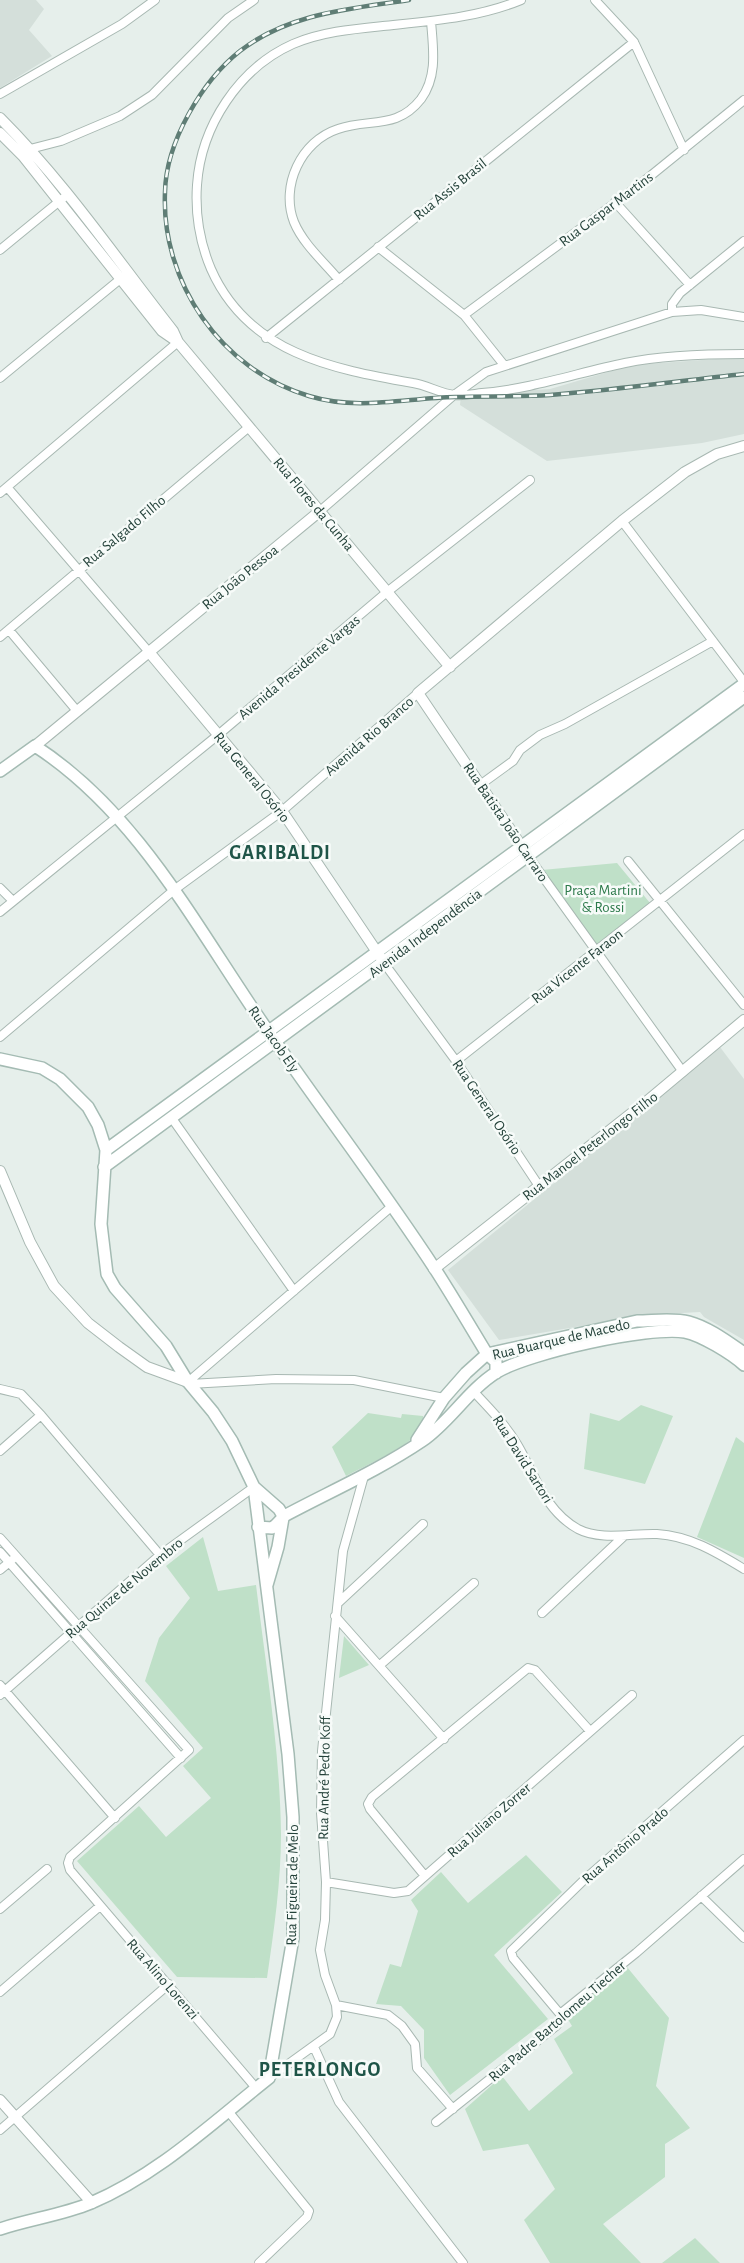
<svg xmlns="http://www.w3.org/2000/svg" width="744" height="2263" font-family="'Alegreya Sans',sans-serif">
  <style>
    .built { fill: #d4dfda }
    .green { fill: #bfe0c8 }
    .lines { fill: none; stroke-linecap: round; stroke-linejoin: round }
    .minor-casing { stroke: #a8b8b2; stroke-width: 10 }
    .tertiary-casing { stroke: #a8b8b2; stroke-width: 12 }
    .secondary-casing { stroke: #a4bbb3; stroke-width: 14 }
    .minor { stroke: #fff; stroke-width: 8 }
    .tertiary { stroke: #fff; stroke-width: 10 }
    .secondary { stroke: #fff; stroke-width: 11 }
    .rail-casing { stroke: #5f7d75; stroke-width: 4.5 }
    .rail { stroke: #f7fbf9; stroke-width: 2.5; stroke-dasharray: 8; stroke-linecap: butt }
    .labels { text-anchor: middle; stroke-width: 5; stroke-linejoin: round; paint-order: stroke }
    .street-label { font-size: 15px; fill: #24423a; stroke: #f7fbf9 }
    .park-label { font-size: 15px; fill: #2d7a4b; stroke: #f7fbf9 }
    .district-label { font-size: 20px; font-weight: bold; letter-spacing: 1px; fill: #1f5548; stroke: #f7fbf9 }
  </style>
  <rect width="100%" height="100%" fill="#e6efeb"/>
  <!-- built -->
  <path class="built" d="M 0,0 L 36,0 L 44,9 L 29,30 L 52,56 L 0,88 Z
    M 744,357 L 744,434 L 702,443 L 547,461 L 460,405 L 461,395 L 550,389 L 632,365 Z
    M 720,1047 L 744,1079 L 744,1340 L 704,1317 L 700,1312 L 646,1315 L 499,1340 L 448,1270 Z"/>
  <!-- green -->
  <path class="green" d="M 617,863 L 650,903 L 597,947 L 542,870 Z
    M 641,1405 L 673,1416 L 645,1484 L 584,1469 L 590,1413 L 619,1421 Z
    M 368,1413 L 401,1418 L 402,1414 L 423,1416 C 423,1419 423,1425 422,1428 C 414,1444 363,1467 346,1476 L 332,1447 Z
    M 736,1437 L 744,1443 L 744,1558 L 697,1537 Z
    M 203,1537 L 218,1591 L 256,1585 C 266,1667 280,1751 281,1834 C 281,1882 274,1930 267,1978 L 177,1977 L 77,1861 L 139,1806 L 166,1837 L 211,1798 L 183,1766 L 203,1748 L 145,1681 L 159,1638 L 190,1598 L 166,1566 Z
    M 344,1636 L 369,1665 L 339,1678 Z
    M 526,1855 L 562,1892 L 494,1955 L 548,2019 L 450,2095 L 424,2058 L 424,2030 L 401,2006 L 376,2004 L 390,1964 L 401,1967 L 418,1911 L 411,1900 L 441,1872 L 468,1903 Z
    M 627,1967 L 669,2018 L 656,2086 L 690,2128 L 665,2144 L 665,2177 L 603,2224 L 641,2263 L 550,2263 L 524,2220 L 555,2189 L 528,2144 L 483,2151 L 465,2109 L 502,2076 L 529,2111 L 573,2073 L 554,2039 L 572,2026 L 566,2016 Z
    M 695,2238 L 720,2263 L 662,2263 Z"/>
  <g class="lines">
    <defs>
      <path id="minor" d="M 521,0 C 477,18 431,21 383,26 C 353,29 321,32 293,44 C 239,68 201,126 197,185 C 195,214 200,243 211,269 C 248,353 332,369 413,383 C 427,385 441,394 455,395 C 463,396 473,394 482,393 C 531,389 577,373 625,363 C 664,355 705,354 744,354
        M 595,0 L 634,42 L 684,150
        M 0,94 L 122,24 L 155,0
        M 27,152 L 30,149 L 61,141 L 120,116 L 152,95 L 228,18 L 254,0
        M 615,202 L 690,285
        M 378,247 L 464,315 L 504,365
        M 0,250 L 67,195
        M 339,280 C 324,262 303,244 294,222 C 280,186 301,141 338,129 C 369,118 397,130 421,99 C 438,76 433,48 431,21
        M 672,312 L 672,304 L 680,293 L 744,241
        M 464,315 L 638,186 L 744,100
        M 266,338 L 634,42
        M 0,378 L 124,276
        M 7,487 L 149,652
        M 0,493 L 178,342
        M 320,511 L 454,395 L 486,372 L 672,312 L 701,310 L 744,317
        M 622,521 L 744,682
        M 9,630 L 77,711
        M 0,637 L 249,427
        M 480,785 L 513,761 L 520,750 L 540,735 L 565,724 L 713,641
        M 528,856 L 683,1072
        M 628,861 L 744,1005
        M 0,888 L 13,901
        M 0,912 L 218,735 L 387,592 L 530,480
        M 384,963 L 456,1061 L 539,1186
        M 0,1037 L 174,890 L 282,811 L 418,693
        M 456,1061 L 744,834
        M 171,1117 L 294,1291
        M 188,1382 L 391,1207
        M 190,1384 L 276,1379 L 354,1380 L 444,1398
        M 0,1389 L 21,1394 L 41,1415 L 160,1555
        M 473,1391 C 489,1408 505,1424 517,1444 C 535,1474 544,1510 578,1529 C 601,1541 632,1533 657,1534 C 690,1536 716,1552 744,1569
        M 0,1451 L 41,1415
        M 0,1538 L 189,1750 L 70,1857 L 68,1863 L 70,1870 L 256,2088
        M 0,1552 L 181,1758
        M 0,1570 L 12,1560
        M 338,1603 L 423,1524
        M 542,1613 L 624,1536
        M 335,1616 L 444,1739
        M 380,1665 L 474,1583
        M 0,1685 L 115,1818
        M 0,1695 L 160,1555 L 254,1487
        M 425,1876 L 370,1809 L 368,1804 L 372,1797 L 528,1668 L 535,1670 L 590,1731
        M 326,1882 L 394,1893 L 408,1891 L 632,1695
        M 701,1896 L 744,1938
        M 0,1909 L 47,1869
        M 0,1992 L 100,1906
        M 336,2005 L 388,2015 L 402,2026 L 415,2044 L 417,2068 L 453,2109
        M 560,2014 L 513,1958 L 511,1951 L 585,1879 L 744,1740
        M 314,2047 L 339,2102 L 463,2263
        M 269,2078 L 330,2034 L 337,2017 L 336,2005 L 325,1975 L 320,1950 L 325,1920 L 326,1882 L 321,1813 L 322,1751 L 343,1551 L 364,1476
        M 228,2111 L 309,2211 L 307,2217 L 259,2263
        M 436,2122 L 556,2026 L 561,2020 L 560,2014 L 636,1953 L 744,1859
        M 0,2130 L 169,1984"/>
      <path id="tertiary" d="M 0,118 C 65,183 117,260 173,331 L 178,342 L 450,667
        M 0,133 L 23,156 L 162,331 L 178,342
        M 149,652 L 282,811 L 381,958
        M 35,746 L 320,511
        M 526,853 L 418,693 L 622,521 L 685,472 L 717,454 L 744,446
        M 0,1171 L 30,1242 L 54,1286 L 88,1323 L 119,1347 L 147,1367 L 188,1382
        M 434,1269 L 646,1102 L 744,1020
        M 0,2100 L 92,2203"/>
      <path id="secondary" d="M 0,771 L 35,746 C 140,814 198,931 268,1031 C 323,1111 382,1188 435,1269 C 453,1297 470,1326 487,1354 L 496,1362 L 496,1373
        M 0,1059 L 42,1068 L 60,1079 L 88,1107 L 98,1125 L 106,1150 L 101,1224 L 107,1274 L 115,1288 L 166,1346 L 188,1382 L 213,1412 L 232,1441 L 254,1487 L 288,1754 L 293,1817 L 293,1938 L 269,2078 C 212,2123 159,2174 91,2203 C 62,2215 30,2219 0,2229
        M 106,1150 L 744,684
        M 104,1167 L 744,697
        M 417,1440 L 444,1398 L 466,1373 L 487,1354 L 637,1321 C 653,1321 673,1318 689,1322 C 708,1327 728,1342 744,1353
        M 254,1487 L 279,1509 L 283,1516
        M 258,1527 L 272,1528 C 278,1524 281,1518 286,1515 C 331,1491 379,1470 422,1441 C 450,1422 468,1390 497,1372 C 529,1353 648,1326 685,1332 C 701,1335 732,1354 744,1365
        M 267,1585 L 278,1547 L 283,1518"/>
    </defs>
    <!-- minor casing -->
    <use href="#minor" class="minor-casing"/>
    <!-- tertiary casing -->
    <use href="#tertiary" class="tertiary-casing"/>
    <!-- secondary casing -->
    <use href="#secondary" class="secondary-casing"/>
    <!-- minor -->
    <use href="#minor" class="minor"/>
    <!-- tertiary -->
    <use href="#tertiary" class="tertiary"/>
    <!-- secondary -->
    <use href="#secondary" class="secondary"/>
    <defs>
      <path id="rail" d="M 409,0 C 350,9 289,13 240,51 C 202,81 166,142 165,192 C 161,282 221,370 309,396 C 358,411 406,398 455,397 C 487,396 518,397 550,395 C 615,390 679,381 744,374"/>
    </defs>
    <!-- rail casing -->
    <use href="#rail" class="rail-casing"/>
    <!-- rail -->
    <use href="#rail" class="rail"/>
  </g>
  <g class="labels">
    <!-- street labels -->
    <g class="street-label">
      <text transform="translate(450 189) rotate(-39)" y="5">Rua Assis Brasil</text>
      <text transform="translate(606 209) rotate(-37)" y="5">Rua Gaspar Martins</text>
      <text transform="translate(314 504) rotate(50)" y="5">Rua Flores da Cunha</text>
      <text transform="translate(124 531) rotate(-40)" y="5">Rua Salgado Filho</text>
      <text transform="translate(240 577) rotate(-39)" y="5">Rua João Pessoa</text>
      <text transform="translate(299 667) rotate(-40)" y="5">Avenida Presidente Vargas</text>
      <text transform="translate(369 736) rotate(-41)" y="5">Avenida Rio Branco</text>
      <text transform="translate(252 777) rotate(51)" y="5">Rua General Osório</text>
      <text transform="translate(506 822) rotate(56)" y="5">Rua Batista João Carraro</text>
      <text transform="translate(425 933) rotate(-37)" y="5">Avenida Independência</text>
      <text transform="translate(577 966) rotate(-38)" y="5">Rua Vicente Faraon</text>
      <text transform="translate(274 1039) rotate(55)" y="5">Rua Jacob Ely</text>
      <text transform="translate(487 1107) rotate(56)" y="5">Rua General Osório</text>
      <text transform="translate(590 1146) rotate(-38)" y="5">Rua Manoel Peterlongo Filho</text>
      <text transform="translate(561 1339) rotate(-13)" y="5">Rua Buarque de Macedo</text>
      <text transform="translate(523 1459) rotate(58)" y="5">Rua David Sartori</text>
      <text transform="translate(124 1588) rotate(-40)" y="5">Rua Quinze de Novembro</text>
      <text transform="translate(324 1778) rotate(-89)" y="5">Rua André Pedro Koff</text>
      <text transform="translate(489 1820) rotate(-41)" y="5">Rua Juliano Zorrer</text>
      <text transform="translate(625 1845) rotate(-41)" y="5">Rua Antônio Prado</text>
      <text transform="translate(292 1885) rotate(-89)" y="5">Rua Figueira de Melo</text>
      <text transform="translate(163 1979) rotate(49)" y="5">Rua Alino Lorenzi</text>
      <text transform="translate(557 2021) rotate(-41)" y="5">Rua Padre Bartolomeu Tiecher</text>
    </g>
    <!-- park labels -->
    <g class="park-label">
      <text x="603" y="895">Praça Martini<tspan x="603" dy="17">&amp; Rossi</tspan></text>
    </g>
    <!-- district labels -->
    <g class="district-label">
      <text x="280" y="859">GARIBALDI</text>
      <text x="320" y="2076">PETERLONGO</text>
    </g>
  </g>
</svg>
